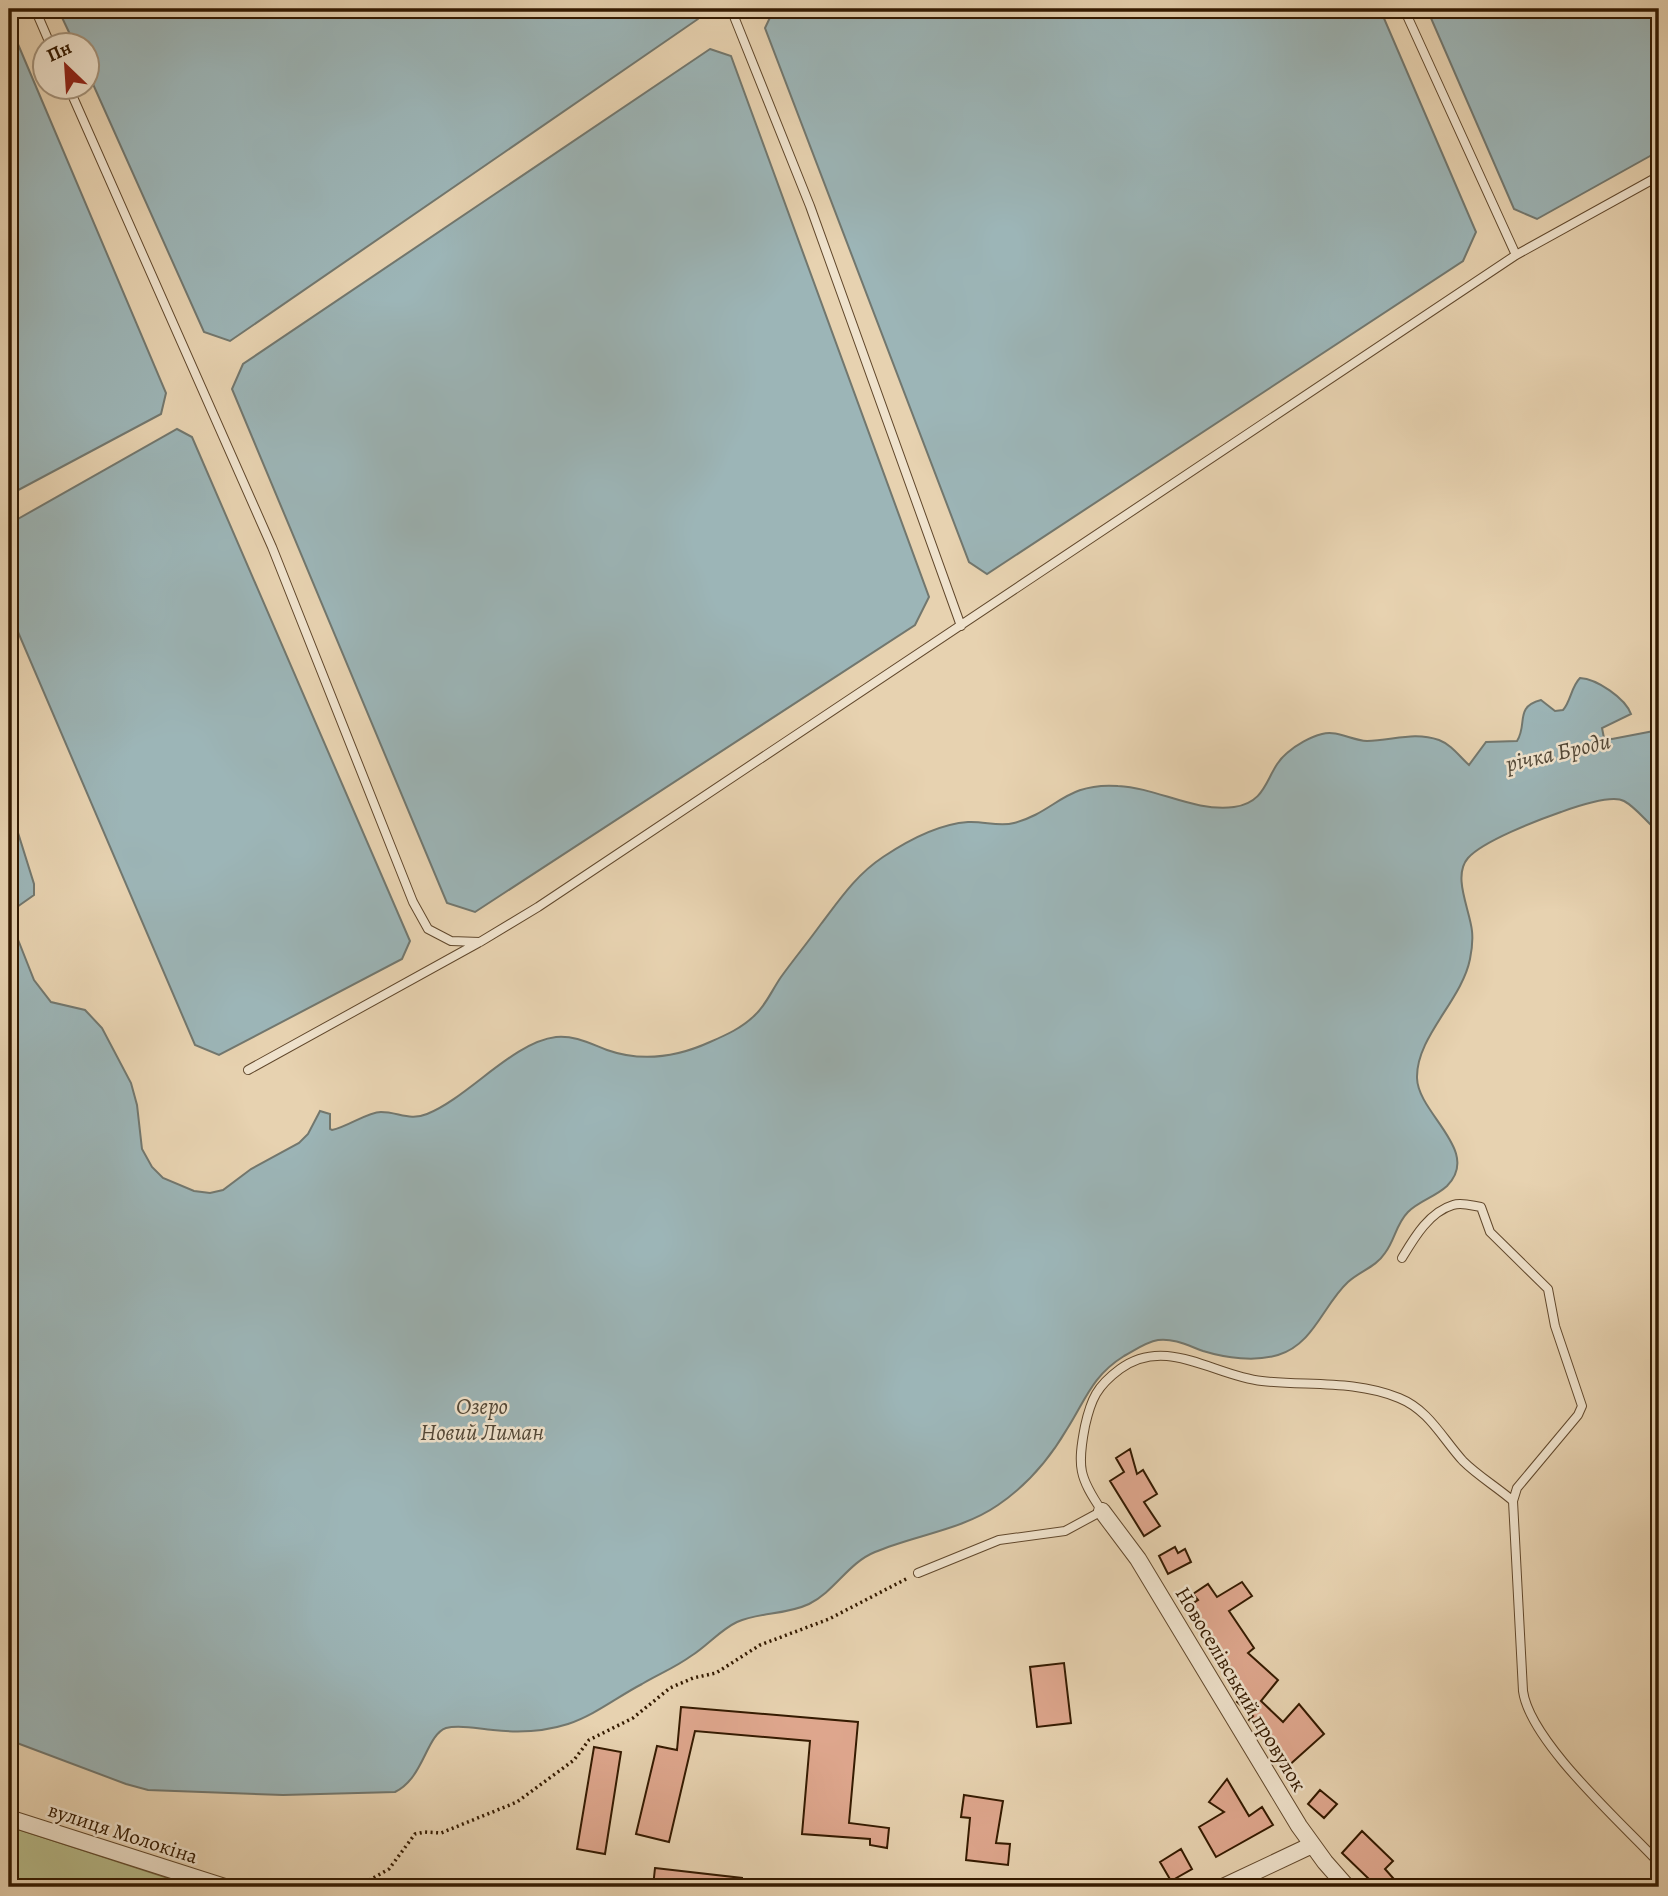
<svg xmlns="http://www.w3.org/2000/svg" width="1668" height="1896" font-family="Alegreya,serif">
  <style>
    .green { fill: #b7bb8a; stroke: #766a45; stroke-width: 2 }
    .water { fill: #9cb5b7; stroke: #72776e; stroke-width: 2 }
    .building { fill: #dfa78e; stroke: #341a00; stroke-width: 2 }
    .lines { fill: none; stroke-linecap: round; stroke-linejoin: round }
    .lane-casing { stroke: #61482c; stroke-width: 10 }
    .street-casing { stroke: #61482c; stroke-width: 18 }
    .path { stroke: #341a00; stroke-width: 3.5; stroke-dasharray: 2 3.5; stroke-linecap: butt }
    .lane { stroke: #efe2cc; stroke-width: 8 }
    .street { stroke: #efe2cc; stroke-width: 16 }
    .labels { text-anchor: middle; stroke-width: 5; stroke-linejoin: round; paint-order: stroke }
    .street-label { font-size: 21px; fill: #341a00; stroke: #efe2cc }
    .water-label { font-size: 23px; font-style: italic; fill: #534837; stroke: #efe2cc }
  </style>
  <rect width="100%" height="100%" fill="#e7d2b0"/>
  <filter id="stains"><feTurbulence type="fractalNoise" baseFrequency=".00286" numOctaves="4"/><feColorMatrix values="0 0 0 0 .2 0 0 0 0 .09 0 0 0 0 .02 0 0 0 .5 -.17"/></filter>
  <radialGradient id="worn" r=".72"><stop offset=".6" stop-color="#630" stop-opacity="0"/><stop offset="1" stop-color="#630" stop-opacity=".3"/></radialGradient>
  <!-- green -->
  <path class="green" d="M 9,1826 L 196,1887 L 9,1887 Z"/>
  <!-- water -->
  <path class="water" d="M 58,9 L 701,9 L 698,19 L 230,341 L 204,332 L 88,73 L 88,46 L 75,45 Z
    M 774,9 L 1380,9 L 1476,232 L 1463,261 L 987,574 L 969,562 L 765,28 Z
    M 1427,9 L 1659,9 L 1659,151 L 1537,219 L 1514,209 Z
    M 9,23 L 166,393 L 161,414 L 9,495 Z
    M 710,49 L 731,56 L 929,597 L 915,625 L 475,912 L 447,903 L 232,389 L 243,364 Z
    M 177,429 L 192,437 L 410,941 L 402,959 L 219,1055 L 195,1045 L 9,611 L 9,524 Z
    M 1580,678 C 1597,679 1625,698 1631,714 L 1602,728 L 1604,738 L 1612,739 L 1659,730 L 1659,832 C 1647,823 1637,808 1624,801 C 1611,794 1575,807 1561,812 C 1538,820 1483,841 1468,858 C 1452,876 1470,910 1472,931 C 1473,940 1472,949 1470,959 C 1462,1000 1416,1037 1417,1078 C 1418,1114 1482,1151 1447,1186 C 1435,1197 1419,1201 1408,1212 C 1396,1224 1395,1240 1385,1253 C 1376,1267 1360,1271 1348,1282 C 1323,1305 1314,1344 1278,1355 C 1255,1362 1226,1358 1203,1351 C 1189,1346 1174,1338 1158,1340 C 1146,1342 1135,1350 1124,1356 C 1092,1376 1086,1399 1067,1429 C 1050,1458 1026,1486 998,1505 C 962,1530 915,1535 875,1552 C 848,1563 835,1591 809,1604 C 786,1615 760,1612 737,1622 C 720,1630 707,1646 691,1656 C 676,1667 659,1674 642,1684 C 617,1697 595,1715 568,1724 C 543,1732 519,1733 493,1730 C 479,1729 460,1724 446,1728 C 426,1735 424,1778 395,1792 L 283,1795 L 148,1790 L 126,1784 L 9,1740 L 9,804 L 34,884 L 34,895 L 17,907 L 13,927 L 34,980 L 51,1002 L 85,1010 L 102,1028 L 131,1083 L 137,1105 L 142,1149 L 152,1167 L 163,1178 L 194,1191 L 210,1193 L 223,1190 L 251,1169 L 299,1143 L 308,1134 L 320,1111 L 330,1114 L 330,1129 L 332,1130 C 348,1127 367,1112 381,1112 C 398,1112 410,1121 427,1114 C 469,1097 513,1042 556,1037 C 574,1035 591,1044 607,1050 C 641,1062 677,1057 710,1042 C 726,1035 742,1028 755,1015 C 766,1005 772,990 781,977 C 794,959 808,942 821,924 C 840,899 856,875 883,857 C 907,841 939,824 968,822 C 984,821 999,827 1014,823 C 1056,812 1065,782 1118,786 C 1158,788 1193,812 1234,807 C 1270,802 1265,771 1287,753 C 1296,745 1310,737 1322,734 C 1337,730 1351,740 1367,741 C 1392,741 1413,731 1439,740 C 1452,745 1459,756 1469,765 L 1486,742 L 1517,741 C 1528,724 1514,707 1541,700 L 1555,711 L 1563,710 C 1571,701 1571,687 1580,678 Z"/>
  <!-- building -->
  <path class="building" d="M 1130,1449 L 1137,1474 L 1143,1470 L 1157,1494 L 1144,1502 L 1160,1526 L 1144,1536 L 1110,1481 L 1124,1472 L 1116,1458 Z
    M 1175,1547 L 1178,1553 L 1185,1549 L 1191,1562 L 1168,1574 L 1159,1556 Z
    M 1242,1582 L 1252,1596 L 1229,1611 L 1254,1648 L 1248,1653 L 1278,1680 L 1261,1701 L 1283,1722 L 1299,1704 L 1324,1734 L 1286,1768 L 1275,1754 L 1281,1750 L 1249,1720 L 1253,1716 L 1237,1702 L 1245,1693 L 1228,1677 L 1209,1648 L 1212,1646 L 1187,1607 L 1198,1600 L 1193,1594 L 1208,1584 L 1217,1597 Z
    M 1064,1663 L 1071,1723 L 1037,1727 L 1030,1667 Z
    M 681,1707 L 858,1722 L 849,1823 L 889,1828 L 887,1848 L 870,1845 L 870,1839 L 802,1834 L 810,1741 L 695,1731 L 669,1842 L 636,1834 L 657,1746 L 677,1750 Z
    M 594,1747 L 621,1752 L 605,1854 L 577,1849 Z
    M 1227,1779 L 1249,1816 L 1262,1807 L 1273,1825 L 1216,1857 L 1199,1827 L 1224,1812 L 1209,1802 Z
    M 1320,1790 L 1337,1804 L 1324,1818 L 1308,1804 Z
    M 964,1795 L 1003,1801 L 996,1843 L 1010,1844 L 1008,1865 L 966,1860 L 970,1818 L 961,1817 Z
    M 1362,1831 L 1393,1861 L 1385,1869 L 1401,1887 L 1365,1887 L 1371,1881 L 1342,1853 Z
    M 1181,1849 L 1192,1869 L 1171,1881 L 1160,1862 Z
    M 655,1868 L 742,1878 L 742,1887 L 653,1887 Z"/>
  <g class="lines">
    <defs>
      <path id="lane" d="M 35,9 L 51,46
        M 731,9 L 810,206 L 961,626
        M 1404,9 L 1516,255
        M 69,88 L 272,547 L 413,902 L 428,929 L 451,941 L 480,942 L 538,907 L 1516,255 L 1659,176
        M 248,1070 L 478,943
        M 1402,1258 C 1414,1238 1429,1212 1453,1205 C 1462,1202 1473,1206 1481,1207 L 1490,1232 L 1548,1289 L 1555,1326 L 1582,1406 L 1578,1415 L 1517,1488 L 1513,1501
        M 918,1573 L 999,1540 L 1065,1531 L 1102,1511 C 1079,1477 1077,1467 1085,1426 C 1091,1399 1097,1386 1120,1369 C 1166,1335 1214,1376 1262,1381 C 1308,1386 1355,1380 1399,1398 C 1429,1410 1442,1438 1463,1461 C 1478,1476 1497,1487 1513,1501 L 1523,1691 C 1530,1742 1623,1824 1659,1863"/>
      <path id="street" d="M 1102,1511 L 1138,1559 L 1299,1826 L 1325,1862 L 1347,1887
        M 9,1818 L 225,1887
        M 1223,1887 L 1312,1845"/>
    </defs>
    <!-- lane casing -->
    <use href="#lane" class="lane-casing"/>
    <!-- street casing -->
    <use href="#street" class="street-casing"/>
    <!-- path -->
    <path class="path" d="M 348,1887 L 366,1882 L 389,1869 L 415,1834 L 425,1832 L 441,1833 L 517,1802 L 574,1760 L 589,1740 L 633,1718 L 670,1688 L 693,1678 L 716,1673 L 760,1645 L 829,1619 L 908,1578"/>
    <!-- lane -->
    <use href="#lane" class="lane"/>
    <!-- street -->
    <use href="#street" class="street"/>
  </g>
  <g class="labels">
    <!-- street labels -->
    <g class="street-label">
      <text transform="translate(1241 1689) rotate(59)" y="7">Новоселівський провулок</text>
      <text transform="translate(123 1833) rotate(18)" y="7">вулиця Молокіна</text>
    </g>
    <!-- water labels -->
    <g class="water-label">
      <text transform="translate(1558 752) rotate(-13)" y="8">річка Броди</text>
      <text x="482" y="1414">Озеро<tspan x="482" dy="26">Новий Лиман</tspan></text>
    </g>
  </g>
  <!-- margin -->
  <rect width="1668" height="1896" fill="none" stroke="#e7d2b0" stroke-width="35"/>
  <rect x="10" y="10" width="1647" height="1875" fill="none" stroke="#341a00" stroke-width="3.5"/>
  <rect x="18" y="18" width="1633" height="1861" fill="none" stroke="#341a00" stroke-width="2"/>
  <!-- north arrow -->
  <g transform="translate(66 66) rotate(335)"><circle r="33" fill="#efe2cc" stroke="#a4927a" stroke-width="2"/>
  <path d="M0-5L12 26L0 18L-12 26Z" fill="#8f2418"/>
  <text y="-10" font-size="19" font-weight="bold" text-anchor="middle" fill="#341a00">Пн</text>
  </g>
  <rect width="100%" height="100%" filter="url(#stains)"/>
  <rect width="100%" height="100%" fill="url(#worn)"/>
</svg>
